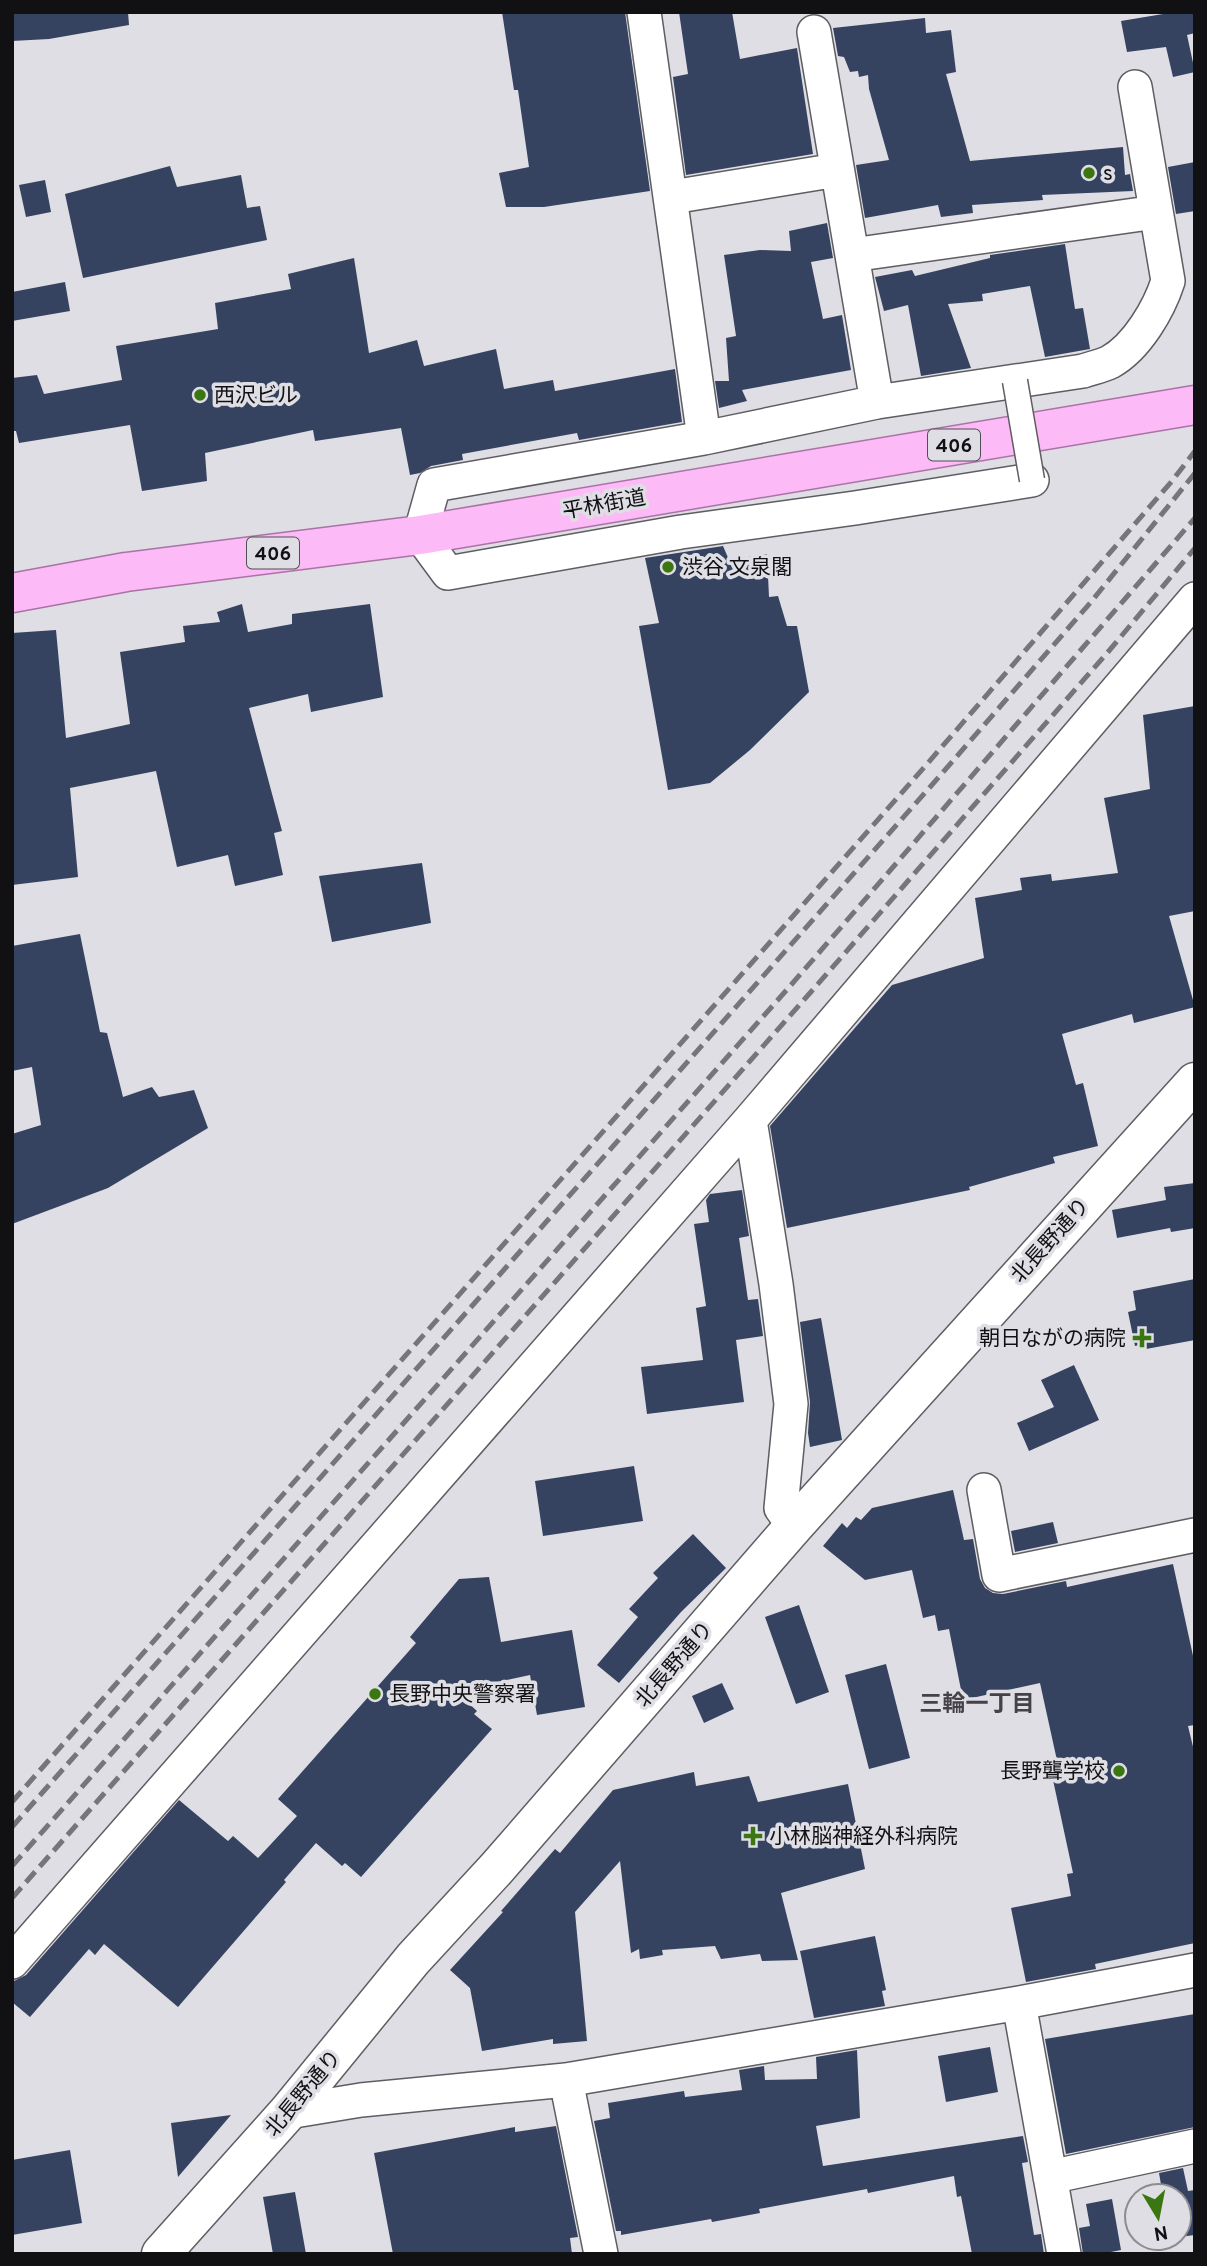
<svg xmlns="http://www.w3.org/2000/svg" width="1207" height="2266" font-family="Overpass,'Noto Sans JP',sans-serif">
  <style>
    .building { fill: #354360 }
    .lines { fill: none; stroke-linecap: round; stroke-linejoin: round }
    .minor-casing { stroke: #5e5d62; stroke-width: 36 }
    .tertiary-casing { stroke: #5e5d62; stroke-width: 41 }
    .trunk-casing { stroke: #a973a5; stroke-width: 41 }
    .minor { stroke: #fff; stroke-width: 33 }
    .tertiary { stroke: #fff; stroke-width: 38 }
    .trunk { stroke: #fcbaf6; stroke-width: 38 }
    .rail { stroke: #767579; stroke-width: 5; stroke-dasharray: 14 7; stroke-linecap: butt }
    .pedestrian-bridge-casing { stroke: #5e5d62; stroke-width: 27; stroke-linecap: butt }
    .pedestrian-bridge { stroke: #fff; stroke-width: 24 }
    .poi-dot { fill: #3b7710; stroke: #dfdee4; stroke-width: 2.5 }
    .labels { text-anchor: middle; stroke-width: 7; stroke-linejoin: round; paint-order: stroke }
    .shield { fill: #dfdee4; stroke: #4f4e52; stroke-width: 2 }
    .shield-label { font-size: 19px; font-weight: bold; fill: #111113 }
    .poi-label { font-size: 21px; fill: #111113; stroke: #dfdee4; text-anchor: start }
    .street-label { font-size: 21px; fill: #111113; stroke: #dfdee4 }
    .neighbourhood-label { font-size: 23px; font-weight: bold; fill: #444248; stroke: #dfdee4 }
  </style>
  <rect width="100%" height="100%" fill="#dfdee4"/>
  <!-- building -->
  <path class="building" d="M 12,12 L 128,12 L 129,25 L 49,39 L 12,41 Z
    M 502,12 L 625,12 L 650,191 L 544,207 L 506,207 L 499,173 L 529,167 L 518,90 L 514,90 Z
    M 679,12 L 732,12 L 740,59 L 797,48 L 813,154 L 686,175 L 673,77 L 688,74 Z
    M 1175,12 L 1195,12 L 1195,33 L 1187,35 L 1195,72 L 1173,77 L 1166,47 L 1127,52 L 1121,21 Z
    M 925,18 L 926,33 L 951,30 L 956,72 L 946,74 L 970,161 L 1123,147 L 1125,175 L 1130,174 L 1133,191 L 1042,195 L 1043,200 L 972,205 L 973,213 L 941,217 L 938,205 L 865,218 L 856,165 L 889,160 L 869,89 L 868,75 L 859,77 L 858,71 L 850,72 L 844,57 L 838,56 L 833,28 Z
    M 1195,162 L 1195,211 L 1176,214 L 1168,167 Z
    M 170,166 L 177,187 L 241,175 L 247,208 L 260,206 L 267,240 L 83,278 L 65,194 Z
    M 45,180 L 51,212 L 26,217 L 19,185 Z
    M 827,223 L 833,258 L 811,262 L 823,319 L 842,315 L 851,370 L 742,390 L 747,401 L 719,408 L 715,381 L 729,381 L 726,338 L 736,336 L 724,255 L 760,250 L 791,251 L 789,231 Z
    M 1065,244 L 1075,309 L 1083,308 L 1090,349 L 1045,357 L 1030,286 L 982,294 L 983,301 L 948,304 L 971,368 L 921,376 L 908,305 L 884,311 L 875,277 L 912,270 L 915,276 L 990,258 L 990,255 Z
    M 354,258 L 369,353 L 417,340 L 424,366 L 496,349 L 504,389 L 553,380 L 555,391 L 675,369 L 682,422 L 579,440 L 577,433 L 462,454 L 463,460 L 431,466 L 420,473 L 410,475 L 401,428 L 315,441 L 313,430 L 205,453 L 207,481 L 142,491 L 130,425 L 19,443 L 16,431 L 12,431 L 12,378 L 37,375 L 44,394 L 122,380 L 116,346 L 218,329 L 215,303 L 291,289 L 288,274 Z
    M 65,282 L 70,311 L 12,321 L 12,292 Z
    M 723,546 L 729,560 L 767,554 L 769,597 L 778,596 L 787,626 L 797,626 L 809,692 L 750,750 L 710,783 L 668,790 L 639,626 L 659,623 L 645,558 Z
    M 242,604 L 248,632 L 292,624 L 292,614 L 370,604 L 383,697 L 311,712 L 308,694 L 249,708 L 282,831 L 274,833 L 283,875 L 235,886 L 228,855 L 177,867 L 156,771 L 70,788 L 78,877 L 12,885 L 12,633 L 56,630 L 66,738 L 130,724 L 120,652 L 185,642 L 183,626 L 220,622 L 217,612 Z
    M 1195,706 L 1195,911 L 1169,916 L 1195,1007 L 1134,1023 L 1132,1014 L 1062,1034 L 1076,1085 L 1083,1083 L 1098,1146 L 1053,1157 L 1055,1163 L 969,1187 L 970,1190 L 787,1228 L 770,1126 L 892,985 L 984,958 L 975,898 L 1022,890 L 1020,878 L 1051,874 L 1052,881 L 1118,873 L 1104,798 L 1150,789 L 1143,715 Z
    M 422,863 L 431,923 L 332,942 L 319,876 Z
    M 80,934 L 100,1032 L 107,1033 L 123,1097 L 152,1087 L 159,1097 L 194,1090 L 208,1128 L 108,1188 L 12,1224 L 12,1134 L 41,1125 L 32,1067 L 12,1071 L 12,946 Z
    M 1195,1183 L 1195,1228 L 1171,1232 L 1170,1228 L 1117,1238 L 1112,1210 L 1166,1200 L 1164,1187 Z
    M 742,1190 L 749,1236 L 739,1238 L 748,1300 L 758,1299 L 763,1336 L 736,1340 L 744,1402 L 647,1414 L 641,1367 L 703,1360 L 696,1308 L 706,1306 L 694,1224 L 709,1222 L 706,1200 L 710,1194 Z
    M 1195,1279 L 1195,1340 L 1146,1349 L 1145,1344 L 1135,1346 L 1128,1312 L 1136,1310 L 1133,1291 Z
    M 821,1318 L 842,1440 L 810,1447 L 808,1433 L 810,1402 L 800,1322 Z
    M 1074,1365 L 1099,1420 L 1029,1451 L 1017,1423 L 1054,1407 L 1041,1380 Z
    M 634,1466 L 643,1521 L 543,1536 L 535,1481 Z
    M 953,1490 L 964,1540 L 973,1539 L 980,1579 L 985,1588 L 993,1593 L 1003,1594 L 1066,1581 L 1067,1587 L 1173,1564 L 1195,1665 L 1195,1725 L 1188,1726 L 1195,1755 L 1195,1943 L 1095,1964 L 1096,1969 L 1026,1982 L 1011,1908 L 1071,1896 L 1067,1874 L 1073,1873 L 1050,1766 L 1058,1765 L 1040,1683 L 963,1700 L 949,1629 L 938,1631 L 935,1615 L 923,1618 L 912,1570 L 865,1580 L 823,1546 L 842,1523 L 847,1528 L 856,1517 L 861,1520 L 872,1508 Z
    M 1053,1522 L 1058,1543 L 1015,1552 L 1011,1531 Z
    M 693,1534 L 726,1568 L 681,1612 L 619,1683 L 597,1665 L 638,1617 L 629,1609 L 658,1578 L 653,1573 Z
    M 489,1577 L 501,1642 L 572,1630 L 585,1707 L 537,1715 L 530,1675 L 455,1691 L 477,1711 L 474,1714 L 492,1729 L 361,1877 L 345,1863 L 342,1866 L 316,1843 L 284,1880 L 286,1882 L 178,2007 L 104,1944 L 95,1955 L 89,1949 L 30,2017 L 12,2002 L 12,1982 L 26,1975 L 179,1800 L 228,1841 L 233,1836 L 258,1858 L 297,1816 L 278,1799 L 416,1643 L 410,1637 L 459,1579 Z
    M 799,1605 L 829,1692 L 796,1704 L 765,1617 Z
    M 886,1664 L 910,1758 L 869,1769 L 845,1675 Z
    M 722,1683 L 734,1709 L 704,1723 L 692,1696 Z
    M 694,1772 L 696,1786 L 749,1776 L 758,1802 L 848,1784 L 865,1869 L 781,1893 L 798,1960 L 762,1961 L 760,1954 L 721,1959 L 715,1946 L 662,1950 L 663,1955 L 640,1959 L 639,1949 L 631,1953 L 620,1861 L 575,1912 L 587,2041 L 553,2044 L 553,2039 L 482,2051 L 470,1988 L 450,1970 L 503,1912 L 501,1911 L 555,1849 L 560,1853 L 613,1790 Z
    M 875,1936 L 886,1990 L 882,1991 L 885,2006 L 814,2018 L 800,1951 Z
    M 1195,2014 L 1195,2127 L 1066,2154 L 1045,2039 Z
    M 990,2047 L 998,2092 L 946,2102 L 938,2056 Z
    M 857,2050 L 860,2118 L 816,2126 L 823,2166 L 1023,2136 L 1028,2162 L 1022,2163 L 1034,2235 L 1041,2234 L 1044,2254 L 972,2254 L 961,2196 L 957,2197 L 954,2176 L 868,2193 L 867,2189 L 759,2209 L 760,2213 L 712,2222 L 711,2219 L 621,2235 L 621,2231 L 616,2231 L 594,2121 L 610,2118 L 608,2103 L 684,2091 L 685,2097 L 742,2090 L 739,2070 L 764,2066 L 765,2080 L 817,2079 L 816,2057 Z
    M 231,2115 L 178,2177 L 171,2123 Z
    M 556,2126 L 578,2237 L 570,2238 L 572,2254 L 393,2254 L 374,2153 L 515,2127 L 515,2132 Z
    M 70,2150 L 82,2223 L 12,2235 L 12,2160 Z
    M 1183,2168 L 1188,2191 L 1195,2190 L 1195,2235 L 1179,2237 L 1179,2196 L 1163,2196 L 1159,2173 Z
    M 295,2192 L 306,2254 L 273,2254 L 263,2197 Z
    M 1112,2199 L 1121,2250 L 1101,2254 L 1083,2254 L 1079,2228 L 1090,2226 L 1086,2204 Z"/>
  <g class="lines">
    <defs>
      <path id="minor" d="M 644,12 L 704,438
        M 814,32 L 877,402
        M 672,197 L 837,170
        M 852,255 L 1156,212
        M 1032,480 L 855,508 L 681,532 L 448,573 L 420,535 L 434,485 L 704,438 L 877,402 L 1083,371 C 1092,368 1102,366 1110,362 C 1137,347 1159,309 1168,281 L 1135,87
        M 750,1120 L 776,1284 L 791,1404 L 781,1508 L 794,1526
        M 984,1490 L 999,1575 L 1195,1535
        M 12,1962 L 750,1120 L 1195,599
        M 1019,2003 L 1064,2254
        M 566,2080 L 601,2254
        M 288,2112 L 361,2100 L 566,2080 L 1019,2003 L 1195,1970
        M 1050,2177 L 1195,2146"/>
      <path id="tertiary" d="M 161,2254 L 288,2112 L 413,1959 L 496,1869 L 794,1526 L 1195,1082"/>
      <path id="trunk" d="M 12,593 L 126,572 L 420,535 L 1195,405"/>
    </defs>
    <!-- minor casing -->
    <use href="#minor" class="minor-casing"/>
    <!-- tertiary casing -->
    <use href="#tertiary" class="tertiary-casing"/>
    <!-- trunk casing -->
    <use href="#trunk" class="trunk-casing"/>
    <!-- minor -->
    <use href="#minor" class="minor"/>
    <!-- tertiary -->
    <use href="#tertiary" class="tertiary"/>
    <!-- trunk -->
    <use href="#trunk" class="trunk"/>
    <!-- rail -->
    <path class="rail" d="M 12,1802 L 927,764 L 1172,481 L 1195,451
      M 12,1827 L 931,786 L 1091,602 L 1195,473
      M 12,1866 L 791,985 L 1195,518
      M 12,1898 L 810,993 L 1108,652 L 1195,548"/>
    <defs>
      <path id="pedestrian-bridge" d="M 1015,381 L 1032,480"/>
    </defs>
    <!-- pedestrian-bridge casing -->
    <use href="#pedestrian-bridge" class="pedestrian-bridge-casing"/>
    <!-- pedestrian-bridge -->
    <use href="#pedestrian-bridge" class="pedestrian-bridge"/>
  </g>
  <!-- markers -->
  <g class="poi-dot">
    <circle cx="1089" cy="173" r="7"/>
    <circle cx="200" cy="395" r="7"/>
    <circle cx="668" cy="567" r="7"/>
    <path d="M1138.5 1327.5h7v7h7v7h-7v7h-7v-7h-7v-7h7z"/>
    <circle cx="375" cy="1694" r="7"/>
    <circle cx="1119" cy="1771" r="7"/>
    <path d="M749.5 1825.5h7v7h7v7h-7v7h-7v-7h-7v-7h7z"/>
  </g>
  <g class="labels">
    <!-- shield labels -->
    <g class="shield">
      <rect x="928" y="429.5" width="52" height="31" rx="5"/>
      <rect x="247" y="537.5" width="52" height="31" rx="5"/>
    </g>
    <g class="shield-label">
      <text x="954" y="452">406</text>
      <text x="273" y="560">406</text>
    </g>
    <!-- poi labels -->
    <g class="poi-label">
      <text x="1103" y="180">s</text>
      <text x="214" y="402">西沢ビル</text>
      <text x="682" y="574">渋谷 文泉閣</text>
      <text x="1126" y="1345" text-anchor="end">朝日ながの病院</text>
      <text x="389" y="1701">長野中央警察署</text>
      <text x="1105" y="1778" text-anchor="end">長野聾学校</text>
      <text x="769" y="1843">小林脳神経外科病院</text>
    </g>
    <!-- street labels -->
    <g class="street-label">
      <text transform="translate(604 504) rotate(-10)" y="7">平林街道</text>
      <text transform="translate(1050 1240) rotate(-48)" y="7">北長野通り</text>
      <text transform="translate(674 1664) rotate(-49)" y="7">北長野通り</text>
      <text transform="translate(303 2093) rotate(-50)" y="7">北長野通り</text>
    </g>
    <!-- neighbourhood labels -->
    <g class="neighbourhood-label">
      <text x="977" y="1711">三輪一丁目</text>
    </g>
  </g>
  <!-- border -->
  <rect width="1207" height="2266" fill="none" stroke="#111113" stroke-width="28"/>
  <!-- north arrow -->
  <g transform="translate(1158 2217) rotate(170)"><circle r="33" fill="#dfdee4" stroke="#8d8c90" stroke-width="2"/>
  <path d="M0-5L12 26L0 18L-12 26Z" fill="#3b7710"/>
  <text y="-10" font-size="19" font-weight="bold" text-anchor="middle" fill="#111113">N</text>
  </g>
</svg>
